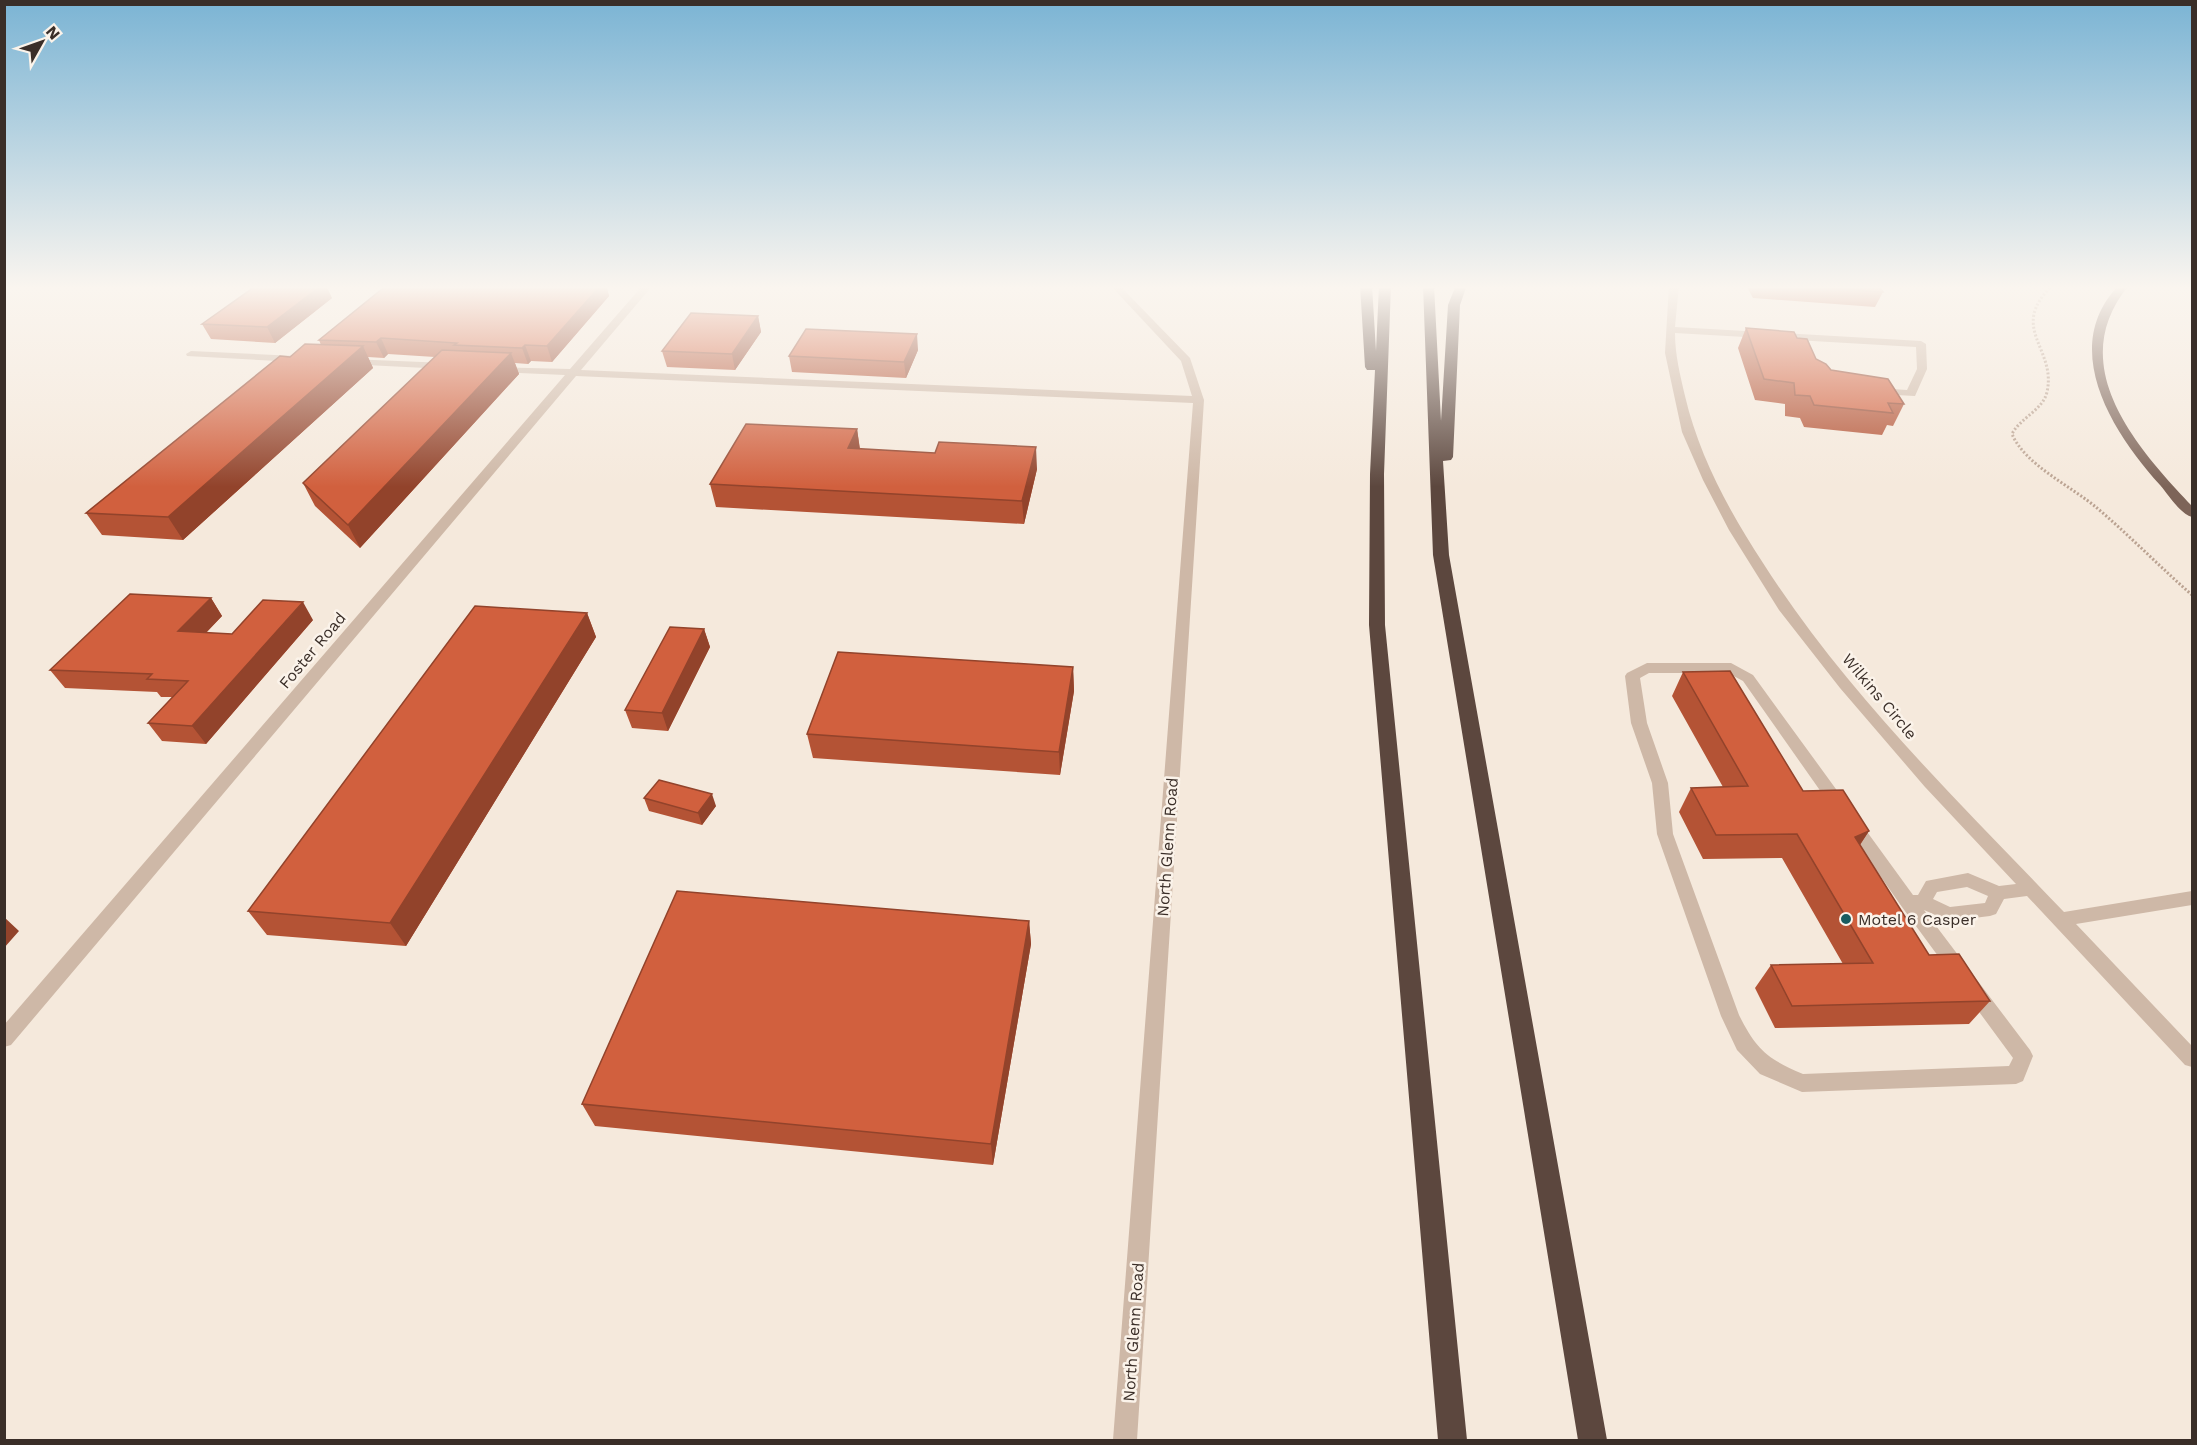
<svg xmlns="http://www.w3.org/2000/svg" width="2197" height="1445" font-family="'Work Sans',sans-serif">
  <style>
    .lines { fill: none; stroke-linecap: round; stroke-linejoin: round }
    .path { stroke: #baa291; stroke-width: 3; stroke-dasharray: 2 2; stroke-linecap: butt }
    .minor { fill: #ceb8a7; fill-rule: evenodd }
    .major { fill: #7d6458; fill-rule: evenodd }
    .highway { fill: #5c473e; fill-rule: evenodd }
    .wall { fill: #b45335 }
    .shaded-wall { fill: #92432b }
    .building { fill: #d1603e; stroke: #92432b; stroke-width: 1.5 }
    .poi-dot { fill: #195c60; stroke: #fbf3ea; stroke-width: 2 }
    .labels { text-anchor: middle; stroke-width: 5; stroke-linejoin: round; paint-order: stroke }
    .street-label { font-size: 16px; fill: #3a2e28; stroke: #fbf3ea }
    .poi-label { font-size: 16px; fill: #3a2e28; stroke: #fbf3ea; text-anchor: start }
  </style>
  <rect width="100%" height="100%" fill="#f5e9dc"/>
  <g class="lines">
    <!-- path -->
    <path class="path" d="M 2053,285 C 2007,328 2057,348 2047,392 C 2043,410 2020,418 2012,434 C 2025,465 2071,486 2097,508 C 2130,536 2160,567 2192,595"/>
    <!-- minor -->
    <path class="minor" d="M 643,285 L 653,285 L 581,370 L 1192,396 L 1181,361 L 1110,285 L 1119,285 L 1190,358 L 1204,400 L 1137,1440 L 1113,1440 L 1193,403 L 576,376 L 11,1045 L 4,1047 L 4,1025 L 565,375 L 497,372 L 493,371 L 493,367 L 570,369 Z
      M 1669,285 L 1679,285 L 1675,327 L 1921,341 L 1926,344 L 1927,369 L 1915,396 L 1877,394 L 1872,391 L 1877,388 L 1907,390 L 1917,369 L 1916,347 L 1675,333 C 1675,355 1680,374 1685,396 C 1699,456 1729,511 1763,563 C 1846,693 1958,801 2064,912 L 2192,891 L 2192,905 L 2076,924 L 2192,1046 L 2192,1067 L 2185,1065 L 2027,896 L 2004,899 L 1996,914 L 1990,916 L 1949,921 L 1924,910 L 2030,1050 L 2033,1056 L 2023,1081 L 2016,1084 L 1802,1092 L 1760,1074 L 1737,1050 L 1721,1016 L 1657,834 L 1652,783 L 1631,723 L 1625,676 L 1627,673 L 1647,663 L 1731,663 L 1753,675 L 1913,895 L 1918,895 L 1926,881 L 1968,873 L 1999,886 L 2016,884 L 1925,787 L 1840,688 L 1779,610 L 1729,530 L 1703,480 L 1682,432 L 1665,353 ZM 1649,673 L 1728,673 L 1743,681 L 1902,907 L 2013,1058 L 2009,1066 L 1803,1074 C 1767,1059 1756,1049 1739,1015 L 1673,834 L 1668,783 L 1647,723 L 1640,678 ZM 1967,887 L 1988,896 L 1985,903 L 1950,907 L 1933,899 L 1937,892 Z
      M 191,351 L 296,356 L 301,359 L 296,362 L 187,356 L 186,354 Z
      M 350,359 L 446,363 L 451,366 L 446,369 L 346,364 L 346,360 Z"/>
    <!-- major -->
    <path class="major" d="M 2119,285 L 2129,285 C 2063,365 2136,447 2192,506 L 2192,517 C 2180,514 2168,494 2160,485 C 2113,433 2058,348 2119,285 Z"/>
    <!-- highway -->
    <path class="highway" d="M 1360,285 L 1372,285 L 1376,351 L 1379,285 L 1391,285 L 1384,474 L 1385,625 L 1467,1440 L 1438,1440 L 1369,625 L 1370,474 L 1375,370 L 1367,370 L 1365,367 Z
      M 1423,285 L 1434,285 L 1441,421 L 1448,305 L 1456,285 L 1467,285 L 1460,305 L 1453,457 L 1451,460 L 1443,461 L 1449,555 L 1607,1440 L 1578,1440 L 1433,555 Z"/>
  </g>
  <!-- wall -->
  <path class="wall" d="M 387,285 L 606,285 L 609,296 L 552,362 L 531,361 L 528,364 L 515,363 L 519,374 L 360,548 L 315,506 L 303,483 L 435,357 L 388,354 L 384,358 L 368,357 L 373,368 L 183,540 L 102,535 L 86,513 L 290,357 L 321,345 L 319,340 Z
    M 1746,285 L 1878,285 L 1883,292 L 1875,307 L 1753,298 Z
    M 332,298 L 275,343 L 211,339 L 202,324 Z
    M 758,316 L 761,332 L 735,370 L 667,367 L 662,351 Z
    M 1746,328 L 1797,338 L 1816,359 L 1831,370 L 1904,404 L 1893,426 L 1887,425 L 1882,435 L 1804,427 L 1800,418 L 1785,416 L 1785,404 L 1755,400 L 1738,348 Z
    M 918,350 L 906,378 L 792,372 L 789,356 Z
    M 857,429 L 860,449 L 1037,469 L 1024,524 L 716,507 L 710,484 Z
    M 211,598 L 222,616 L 206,633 L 232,634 L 313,620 L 206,744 L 162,741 L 148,723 L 172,697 L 161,697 L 157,692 L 65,688 L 50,670 Z
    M 587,613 L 596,637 L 406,946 L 267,935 L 248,911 Z
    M 704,629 L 710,647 L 668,731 L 632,728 L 625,710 Z
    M 1073,667 L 1074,691 L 1060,775 L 813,758 L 807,734 Z
    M 1683,672 L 1803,791 L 1869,831 L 1860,845 L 1929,955 L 1990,1001 L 1969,1024 L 1775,1028 L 1755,988 L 1771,965 L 1843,964 L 1782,858 L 1703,859 L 1679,812 L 1691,788 L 1723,787 L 1672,696 Z
    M 644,798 L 716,806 L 702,825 L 649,811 Z
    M 1029,921 L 1031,944 L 993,1165 L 595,1126 L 582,1104 Z"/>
  <!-- shaded-wall -->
  <path class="shaded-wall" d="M 322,285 L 326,285 L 332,298 L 275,343 L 267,327 Z
    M 601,285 L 606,285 L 609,296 L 552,362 L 547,346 Z
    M 758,316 L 761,332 L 735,370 L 732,354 Z
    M 917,334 L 918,350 L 906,378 L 904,362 Z
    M 381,338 L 388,354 L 384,358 L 376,342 Z
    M 525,345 L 531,361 L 528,364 L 522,348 Z
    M 363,346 L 373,368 L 183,540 L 168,517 Z
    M 511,353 L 519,374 L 360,548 L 348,525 Z
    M 857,429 L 860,451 L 848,448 Z
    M 1036,447 L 1037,469 L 1024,524 L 1022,501 Z
    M 211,598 L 222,616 L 190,649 L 178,631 Z
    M 303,602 L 313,620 L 206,744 L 192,726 Z
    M 587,613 L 596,637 L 406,946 L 390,923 Z
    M 704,629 L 710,647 L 668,731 L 662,713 Z
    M 1073,667 L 1074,691 L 1060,775 L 1059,752 Z
    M 712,794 L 716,806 L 702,825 L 698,813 Z
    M 1869,831 L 1853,855 L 1855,837 Z
    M 4,917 L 19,931 L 4,948 Z
    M 1029,921 L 1031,944 L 993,1165 L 991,1144 Z"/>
  <!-- building -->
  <path class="building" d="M 257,285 L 322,285 L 267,327 L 202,324 Z
    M 387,285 L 601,285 L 547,346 L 525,345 L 522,348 L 454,345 L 457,343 L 381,338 L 376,342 L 319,340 Z
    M 1787,285 L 1878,285 L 1883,292 Z
    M 691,313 L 758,316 L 732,354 L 662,351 Z
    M 1746,328 L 1794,332 L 1797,338 L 1807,339 L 1816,359 L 1826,364 L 1831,370 L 1888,379 L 1904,404 L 1888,403 L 1893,413 L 1814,405 L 1810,396 L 1795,395 L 1794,383 L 1764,379 Z
    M 806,329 L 917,334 L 904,362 L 789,356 Z
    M 305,344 L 363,346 L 168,517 L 86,513 L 280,356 L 290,357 Z
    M 442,350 L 511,353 L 348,525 L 303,483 Z
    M 746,424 L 857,429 L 848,448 L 935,453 L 939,442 L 1036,447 L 1022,501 L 710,484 Z
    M 130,594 L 211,598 L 178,631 L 232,634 L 263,600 L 303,602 L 192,726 L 148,723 L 188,681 L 147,679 L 152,674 L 50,670 Z
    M 475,606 L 587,613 L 390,923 L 248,911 Z
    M 670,627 L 704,629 L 662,713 L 625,710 Z
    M 838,652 L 1073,667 L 1059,752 L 807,734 Z
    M 1730,671 L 1803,791 L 1843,790 L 1869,831 L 1855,837 L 1929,955 L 1959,954 L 1990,1001 L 1792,1006 L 1771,965 L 1873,963 L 1797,834 L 1716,835 L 1691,788 L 1748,786 L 1683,672 Z
    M 659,780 L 712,794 L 698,813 L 644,798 Z
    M 677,891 L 1029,921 L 991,1144 L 582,1104 Z"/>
  <!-- sky -->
  <linearGradient id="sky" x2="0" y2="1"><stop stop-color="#7bb4d4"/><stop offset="0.59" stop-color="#faf5ef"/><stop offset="1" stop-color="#faf5ef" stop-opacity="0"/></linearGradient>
  <rect width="2197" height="487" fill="url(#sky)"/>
  <!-- markers -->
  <circle class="poi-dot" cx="1846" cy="919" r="6"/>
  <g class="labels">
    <!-- street labels -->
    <g class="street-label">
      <text transform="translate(312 650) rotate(-50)" y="6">Foster Road</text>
      <text transform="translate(1880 696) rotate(50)" y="6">Wilkins Circle</text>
      <text transform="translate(1167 847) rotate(-86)" y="6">North Glenn Road</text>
      <text transform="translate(1133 1332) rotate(-86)" y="6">North Glenn Road</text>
    </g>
    <!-- poi labels -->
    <g class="poi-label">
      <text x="1858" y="925">Motel 6 Casper</text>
    </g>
  </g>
  <!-- border -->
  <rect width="2197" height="1445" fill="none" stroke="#3a2e28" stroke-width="12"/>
  <!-- north arrow -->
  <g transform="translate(42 42) rotate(50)" stroke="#fbf3ea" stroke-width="4.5" paint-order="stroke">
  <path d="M0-4.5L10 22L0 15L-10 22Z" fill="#3a2e28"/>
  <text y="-9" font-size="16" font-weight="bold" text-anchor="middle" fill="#3a2e28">N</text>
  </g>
</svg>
